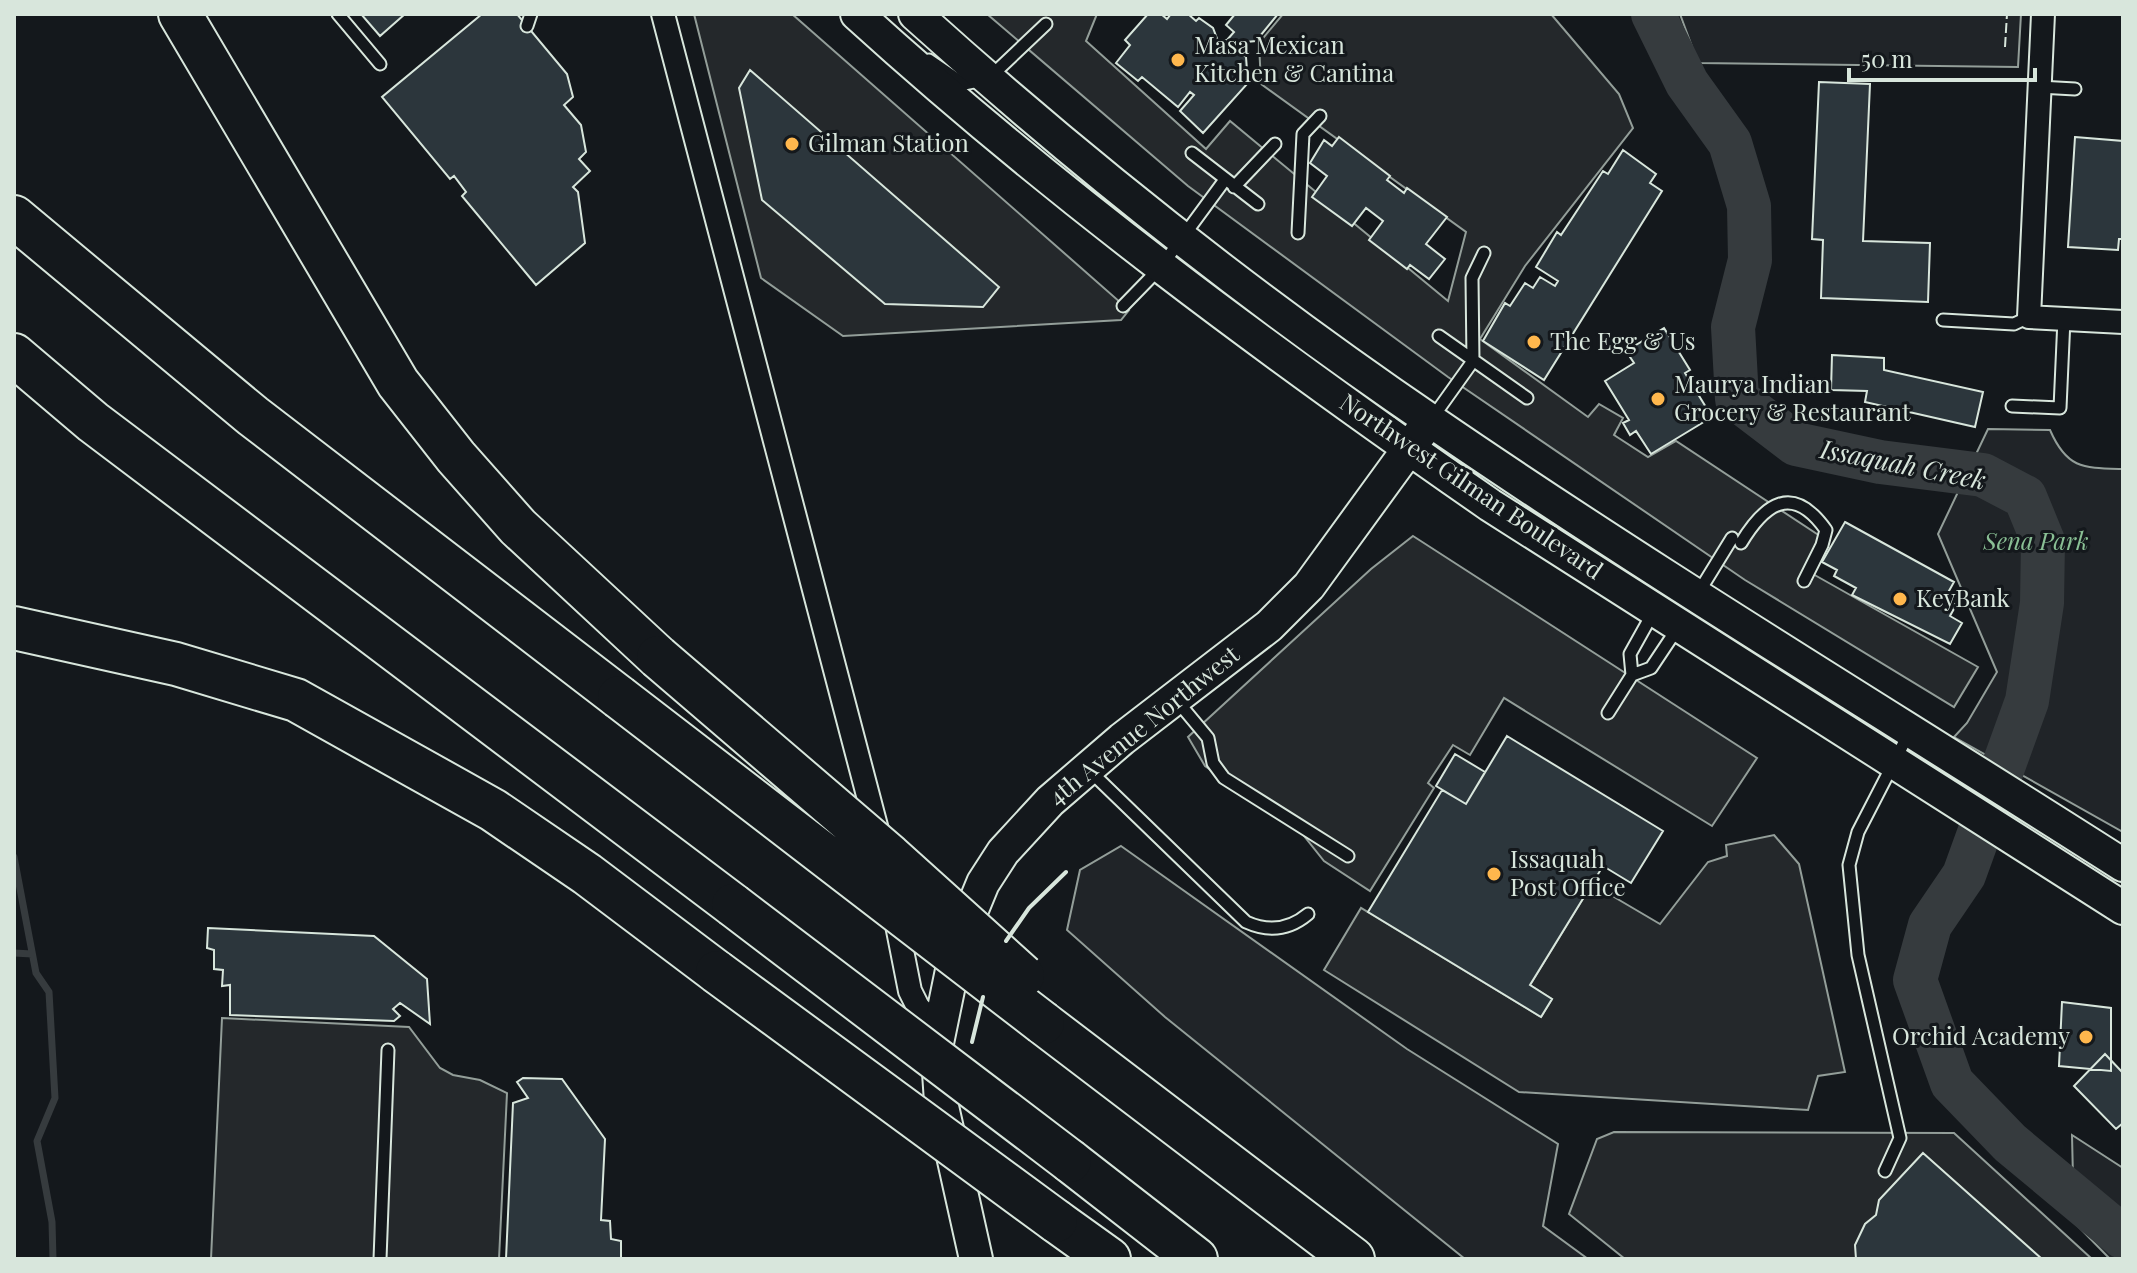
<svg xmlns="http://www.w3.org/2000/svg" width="2137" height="1273" font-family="'Playfair Display',serif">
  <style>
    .green { fill: #202428; stroke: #939e99; stroke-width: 2 }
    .parking { fill: #24282b; stroke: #939e99; stroke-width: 2 }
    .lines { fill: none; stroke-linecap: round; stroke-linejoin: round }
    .stream { stroke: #363b3e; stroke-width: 7 }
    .river { stroke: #363b3e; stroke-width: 44 }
    .building { fill: #2c363c; stroke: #d8e6dc; stroke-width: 2 }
    .lane-casing { stroke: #d8e6dc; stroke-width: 15 }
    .street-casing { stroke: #d8e6dc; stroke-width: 26 }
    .secondary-casing { stroke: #d8e6dc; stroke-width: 36 }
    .highway-casing { stroke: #d8e6dc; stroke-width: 46 }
    .lane { stroke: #14181c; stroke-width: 11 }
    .street { stroke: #14181c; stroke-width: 22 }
    .secondary { stroke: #14181c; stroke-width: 32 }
    .highway { stroke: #14181c; stroke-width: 42 }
    .highway-bridge-casing { stroke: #d8e6dc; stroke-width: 46; stroke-linecap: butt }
    .highway-bridge { stroke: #14181c; stroke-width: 42 }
    .fence { stroke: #d8e6dc; stroke-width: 2; stroke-dasharray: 10 4; stroke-linecap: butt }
    .wall { stroke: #d8e6dc; stroke-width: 4 }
    .poi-dot { fill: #ffb74d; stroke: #14181c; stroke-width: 3 }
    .labels { text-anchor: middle; stroke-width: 6; stroke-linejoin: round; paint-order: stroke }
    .poi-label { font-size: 24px; fill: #d8e6dc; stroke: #14181c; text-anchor: start }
    .street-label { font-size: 24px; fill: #d8e6dc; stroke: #14181c }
    .park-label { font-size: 24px; font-style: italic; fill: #8ac095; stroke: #14181c }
    .water-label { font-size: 26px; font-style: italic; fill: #d8e6dc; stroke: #14181c }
  </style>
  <rect width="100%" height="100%" fill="#14181c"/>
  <!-- green -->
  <path class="green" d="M 1680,14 L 2021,14 L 2018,67 L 1698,63 Z
    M 1988,429 L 2050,430 C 2067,469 2083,468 2123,469 L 2123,832 L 1954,737 L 1967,723 L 1997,672 L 1938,534 Z
    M 1121,846 L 1407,1049 L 1558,1144 L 1543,1226 L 1588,1259 L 1465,1259 L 1165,1017 L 1067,930 L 1080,870 Z
    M 2072,1135 L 2123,1168 L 2123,1259 L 2110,1259 L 2074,1222 Z"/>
  <!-- parking -->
  <path class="parking" d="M 694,14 L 792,14 L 1129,310 L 1121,320 L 843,336 L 761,278 Z
    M 987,14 L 1097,14 L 1086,41 L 1206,149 L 1230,121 L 1448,301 L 1466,232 L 1261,84 L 1259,43 L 1283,14 L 1551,14 L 1619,94 L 1633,128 L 1525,266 L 1480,339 L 1588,417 L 1599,404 L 1623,418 L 1614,435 L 1648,457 L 1676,441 L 1823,538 L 1804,569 L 1978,667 L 1954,707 L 1745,580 L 1448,377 L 1188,186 Z
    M 1413,536 L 1757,758 L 1712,826 L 1504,698 L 1470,755 L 1453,745 L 1428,783 L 1434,788 L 1370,891 L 1324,861 L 1300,831 L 1205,766 L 1188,737 L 1371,569 Z
    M 1774,835 L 1799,864 L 1845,1072 L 1818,1076 L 1808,1110 L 1519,1092 L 1324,970 L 1361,908 L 1541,1017 L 1552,999 L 1530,985 L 1592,884 L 1660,924 L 1708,862 L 1727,856 L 1726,845 Z
    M 222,1018 L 409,1027 L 440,1068 L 453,1075 L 480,1080 L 507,1093 L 499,1259 L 211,1259 Z
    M 1614,1132 L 1954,1133 L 2092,1259 L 1625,1259 L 1569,1214 L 1597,1139 Z"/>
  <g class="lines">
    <!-- stream -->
    <path class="stream" d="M 14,857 L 36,973 L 49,992 L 55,1098 L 37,1141 L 52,1222 L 53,1259
      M 14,953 L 32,954"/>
    <!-- river -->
    <path class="river" d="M 1653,14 L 1687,83 L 1730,143 L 1749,206 L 1750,260 L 1733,327 L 1737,399 L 1796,444 L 1880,462 L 1983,475 L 2025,497 L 2043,541 L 2042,603 L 2027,701 L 1964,875 L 1930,925 L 1915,980 L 1952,1083 L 2010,1143 L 2123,1237"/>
  </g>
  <!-- building -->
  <path class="building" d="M 361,14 L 405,14 L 380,36 Z
    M 482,14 L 517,14 L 567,74 L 573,97 L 564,105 L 581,125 L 586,152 L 579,159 L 590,171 L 573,187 L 578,192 L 585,243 L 536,285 L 462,196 L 466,192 L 454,176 L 450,179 L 382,97 Z
    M 1148,14 L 1161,14 L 1167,19 L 1171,14 L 1188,14 L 1196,21 L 1199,18 L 1213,28 L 1218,41 L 1227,40 L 1234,32 L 1226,25 L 1235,14 L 1278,14 L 1256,41 L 1246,42 L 1237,51 L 1246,57 L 1248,83 L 1203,133 L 1180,111 L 1194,95 L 1190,92 L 1178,107 L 1142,77 L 1138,81 L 1116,63 L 1130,45 L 1125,40 Z
    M 750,70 L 999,287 L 983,307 L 885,304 L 762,200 L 739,88 Z
    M 1819,82 L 1870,84 L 1863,241 L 1930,243 L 1928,302 L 1821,298 L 1823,240 L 1812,239 Z
    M 1339,137 L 1390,176 L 1387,180 L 1404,193 L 1407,188 L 1447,217 L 1426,244 L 1445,259 L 1429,279 L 1410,265 L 1407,269 L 1369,240 L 1383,221 L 1366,208 L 1352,226 L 1312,197 L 1327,176 L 1310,163 L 1324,140 L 1332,146 Z
    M 2075,137 L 2123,141 L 2123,239 L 2119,239 L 2118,250 L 2068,247 Z
    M 1623,150 L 1656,174 L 1650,183 L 1662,191 L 1544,380 L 1483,341 L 1505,303 L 1510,306 L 1525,283 L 1533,288 L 1540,277 L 1555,286 L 1558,281 L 1536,267 L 1557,232 L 1561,235 L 1603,171 L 1608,174 Z
    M 1664,328 L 1690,370 L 1685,373 L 1712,417 L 1651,454 L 1636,431 L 1630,435 L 1623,423 L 1629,420 L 1605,381 L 1634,363 L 1626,351 Z
    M 1832,355 L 1884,358 L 1884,370 L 1983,392 L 1975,427 L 1865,402 L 1867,391 L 1831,390 Z
    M 1845,522 L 1954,582 L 1945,598 L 1956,605 L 1950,616 L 1962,623 L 1950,644 L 1852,595 L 1856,588 L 1834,576 L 1837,570 L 1822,562 Z
    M 1507,736 L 1663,831 L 1631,883 L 1603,866 L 1530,985 L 1552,999 L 1541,1017 L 1368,912 L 1442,790 L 1466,804 Z
    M 1455,754 L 1485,772 L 1466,804 L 1436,786 Z
    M 208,928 L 374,936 L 427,979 L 430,1024 L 400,1003 L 393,1009 L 400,1016 L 394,1021 L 230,1015 L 230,985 L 222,986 L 223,970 L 214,969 L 214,950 L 207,948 Z
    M 2062,1002 L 2111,1008 L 2111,1071 L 2059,1066 Z
    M 2105,1054 L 2123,1073 L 2123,1123 L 2116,1129 L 2074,1086 Z
    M 523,1078 L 562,1079 L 605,1139 L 601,1220 L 610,1221 L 611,1239 L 621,1241 L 621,1258 L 631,1259 L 506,1259 L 513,1103 L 528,1098 L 517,1082 Z
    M 1923,1153 L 2042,1259 L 1856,1259 L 1855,1245 L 1865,1224 L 1876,1215 L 1879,1200 Z"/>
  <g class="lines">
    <defs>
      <path id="lane" d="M 338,14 L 380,64
        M 527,26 L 531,14
        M 929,60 L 964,84 L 988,79 L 1046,24
        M 2039,87 L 2075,89
        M 1192,153 L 1258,204
        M 1234,187 L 1275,144
        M 1298,233 L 1303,134 L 1320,116
        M 1123,306 L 1160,268 L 1224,181
        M 1943,320 L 2014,324 L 2029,317
        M 1439,336 L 1527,398
        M 2012,406 L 2060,408 L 2064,319
        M 1433,417 L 1473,361 L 1472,278 L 1484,253
        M 1741,543 C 1764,505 1792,482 1826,530 L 1822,545 L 1804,581
        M 1697,595 L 1732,538
        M 1632,675 L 1651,668 L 1677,629
        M 1178,702 L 1208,738 L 1213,763 L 1224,778 L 1348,856
        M 1608,713 L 1632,675 L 1630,654 L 1654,611
        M 1089,770 L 1246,922 C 1268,932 1289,930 1308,914
        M 1885,1171 L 1900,1138 L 1858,955 L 1849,865 L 1858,832 L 1909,733
        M 380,1259 L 388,1050"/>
      <path id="street" d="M 663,14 L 881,845
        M 2043,14 L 2029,317 L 2123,322
        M 894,910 L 910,991 L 918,1007 L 940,1029"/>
      <path id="secondary" d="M 857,14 C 1055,194 1270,352 1490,505 L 2123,908
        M 915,14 C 1079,162 1252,299 1434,423 C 1659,577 1893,718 2123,865
        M 976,1259 L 941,1102 L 937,1043 L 957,946 L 983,883 L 1003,852 L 1050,801 L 1122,739 L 1269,626 L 1309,586 L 1421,432"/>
      <path id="highway" d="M 180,14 L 398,383 L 456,457 L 518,527 L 658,657
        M 14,217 L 253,416 L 619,697
        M 14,355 L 93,422 L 733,905
        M 14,628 L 176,664 L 296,700 L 493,810 L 587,874 L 717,972
        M 1043,1023 L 1353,1259
        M 1070,1161 L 1196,1259
        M 1056,1221 L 1109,1259"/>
    </defs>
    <!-- lane casing -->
    <use href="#lane" class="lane-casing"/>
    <!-- street casing -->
    <use href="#street" class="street-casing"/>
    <!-- secondary casing -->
    <use href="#secondary" class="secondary-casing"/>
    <!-- highway casing -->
    <use href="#highway" class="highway-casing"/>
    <!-- lane -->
    <use href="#lane" class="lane"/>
    <!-- street -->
    <use href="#street" class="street"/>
    <!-- secondary -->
    <use href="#secondary" class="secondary"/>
    <!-- highway -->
    <use href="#highway" class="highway"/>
    <defs>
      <path id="highway-bridge" d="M 658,657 L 890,856 L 1023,976
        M 619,697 L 1043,1023
        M 733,905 L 1070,1161
        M 717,972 L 1056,1221"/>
    </defs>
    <!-- highway-bridge casing -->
    <use href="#highway-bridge" class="highway-bridge-casing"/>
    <!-- highway-bridge -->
    <use href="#highway-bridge" class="highway-bridge"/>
    <!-- fence -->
    <path class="fence" d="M 2005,47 L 2007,14"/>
    <!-- wall -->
    <path class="wall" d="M 1006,941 L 1029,908 L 1066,872
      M 972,1042 L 983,997"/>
  </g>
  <!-- markers -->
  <g class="poi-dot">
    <circle cx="1178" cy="60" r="8"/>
    <circle cx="792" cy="144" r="8"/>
    <circle cx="1534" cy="342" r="8"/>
    <circle cx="1658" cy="399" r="8"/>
    <circle cx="1900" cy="599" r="8"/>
    <circle cx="1494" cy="874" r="8"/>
    <circle cx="2086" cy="1037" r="8"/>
  </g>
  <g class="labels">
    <!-- poi labels -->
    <g class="poi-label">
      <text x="1194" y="54">Masa Mexican<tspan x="1194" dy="28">Kitchen &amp; Cantina</tspan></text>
      <text x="808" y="152">Gilman Station</text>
      <text x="1550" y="350">The Egg &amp; Us</text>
      <text x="1674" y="393">Maurya Indian<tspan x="1674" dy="28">Grocery &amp; Restaurant</tspan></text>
      <text x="1916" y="607">KeyBank</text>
      <text x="1510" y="868">Issaquah<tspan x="1510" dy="28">Post Office</tspan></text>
      <text x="2070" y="1045" text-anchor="end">Orchid Academy</text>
    </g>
    <!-- street labels -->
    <g class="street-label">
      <text transform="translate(1471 487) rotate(34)" y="8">Northwest Gilman Boulevard</text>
      <text transform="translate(1144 726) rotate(-39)" y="8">4th Avenue Northwest</text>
    </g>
    <!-- park labels -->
    <g class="park-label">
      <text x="2036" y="550">Sena Park</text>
    </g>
    <!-- water labels -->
    <g class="water-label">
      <text transform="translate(1903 465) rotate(11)" y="9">Issaquah Creek</text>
    </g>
  </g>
  <!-- border -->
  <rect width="2137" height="1273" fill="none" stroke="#d8e6dc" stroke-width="32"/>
  <!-- scale -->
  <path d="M1849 68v12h186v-12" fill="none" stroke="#d8e6dc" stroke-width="4"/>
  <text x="1861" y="68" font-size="24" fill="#d8e6dc" stroke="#14181c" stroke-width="6" paint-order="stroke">50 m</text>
</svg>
